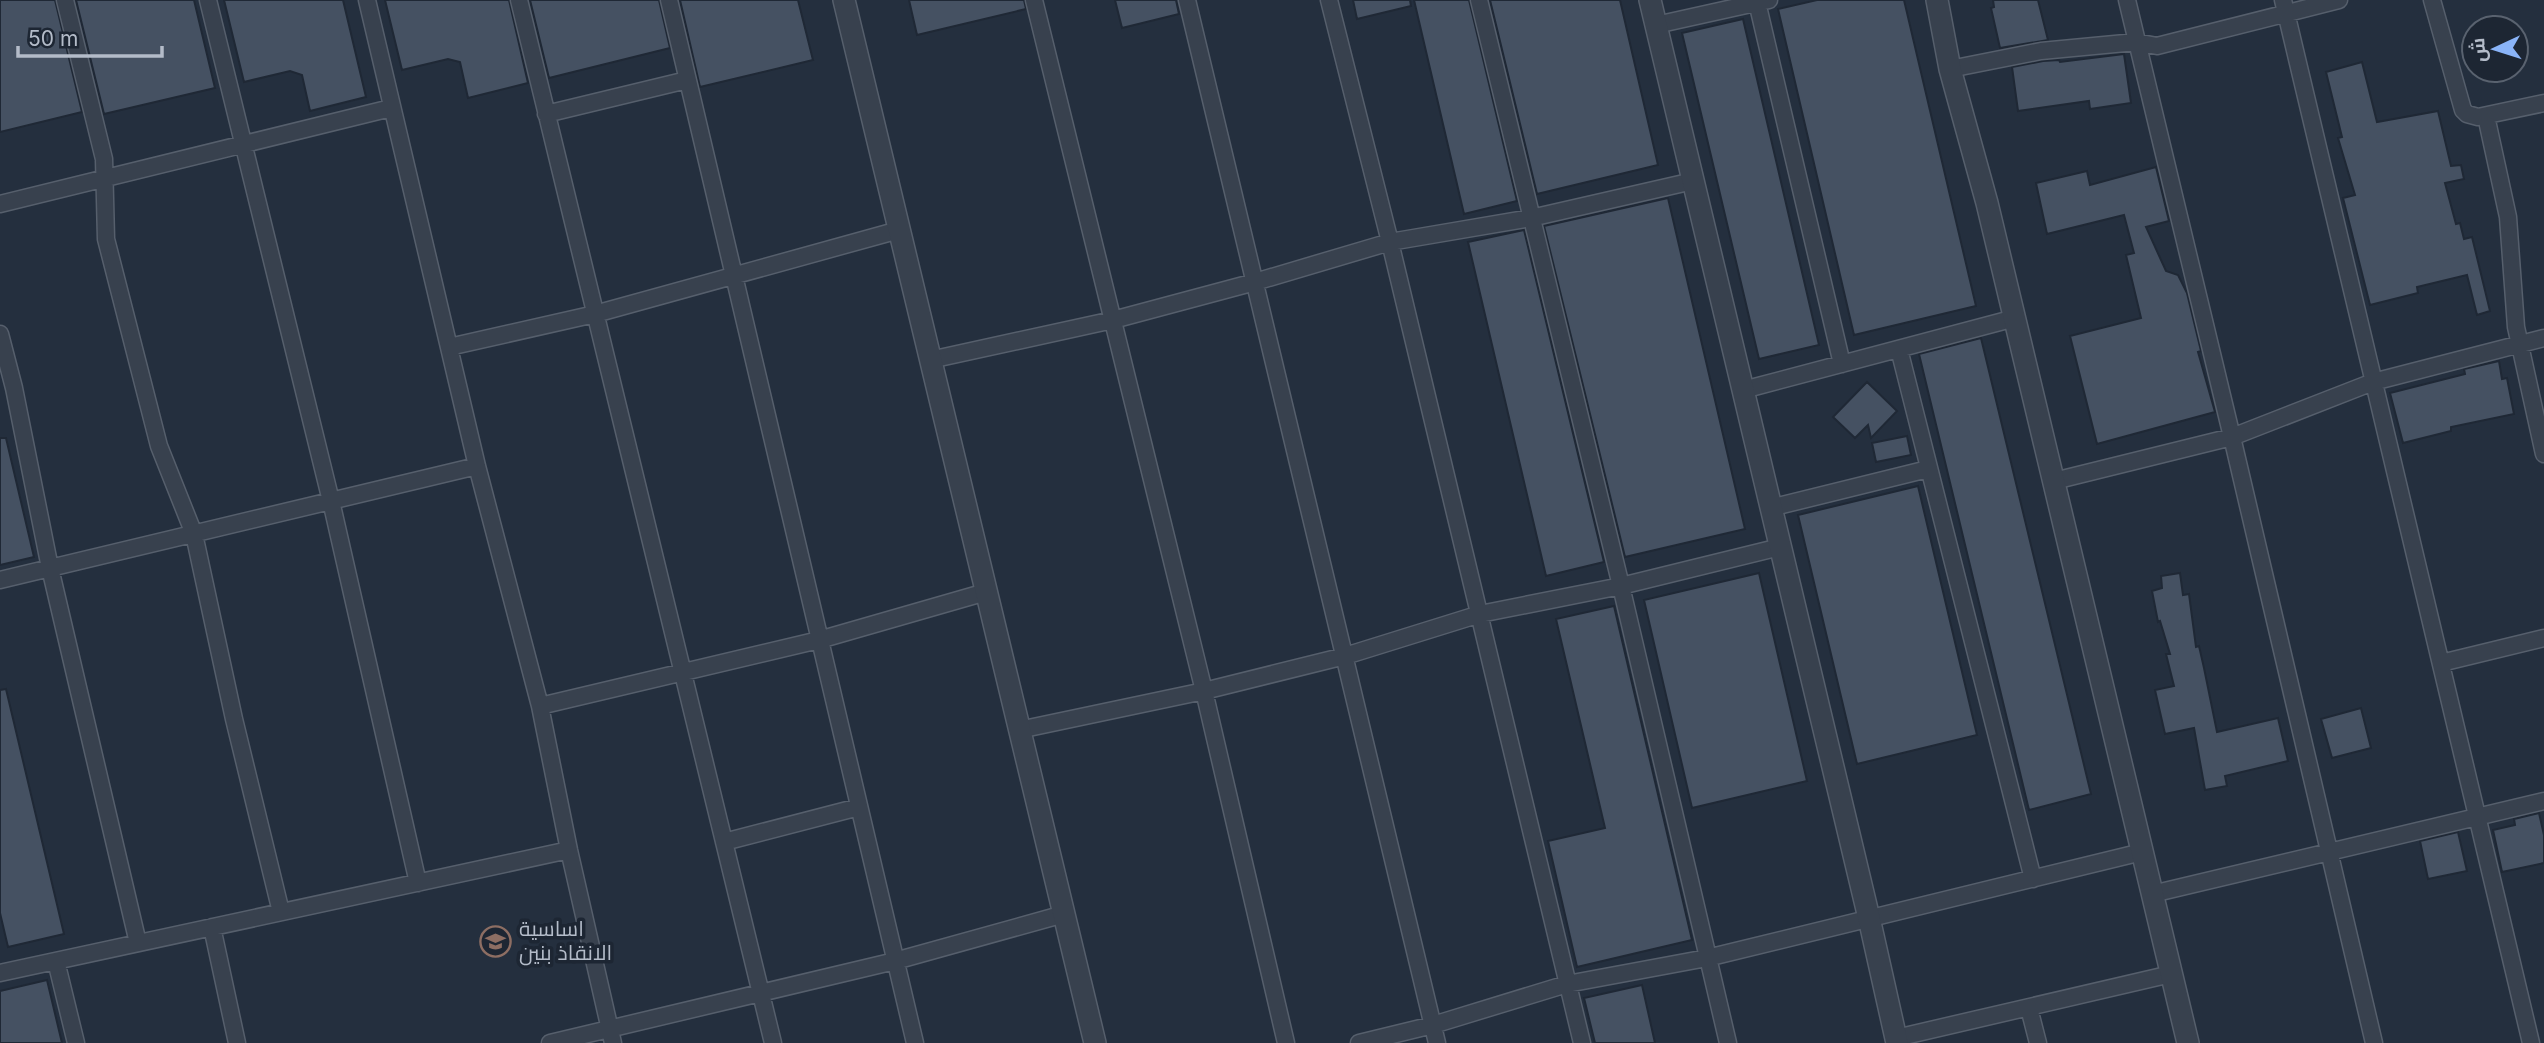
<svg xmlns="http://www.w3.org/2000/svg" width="2544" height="1043" font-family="Inter,Cairo,sans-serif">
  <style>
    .building { fill: #455162; stroke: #1f2835; stroke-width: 2 }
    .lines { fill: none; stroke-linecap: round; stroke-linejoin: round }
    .minor-casing { stroke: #565f6c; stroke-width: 19 }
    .tertiary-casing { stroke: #565f6c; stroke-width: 24 }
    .minor { stroke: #38414e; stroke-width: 16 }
    .tertiary { stroke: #38414e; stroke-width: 21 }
    .labels { text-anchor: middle; stroke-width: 7; stroke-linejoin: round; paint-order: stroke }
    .poi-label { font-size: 21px; fill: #b4bcc9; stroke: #1d2633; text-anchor: start }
  </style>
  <rect width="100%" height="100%" fill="#242f3e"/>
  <!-- building -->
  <path class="building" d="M 0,0 L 55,0 L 82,112 L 0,132 Z
    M 76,0 L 194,0 L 215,88 L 104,114 Z
    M 224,0 L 343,0 L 366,97 L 310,111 L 302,75 L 290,71 L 244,82 Z
    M 385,0 L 509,0 L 528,83 L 468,98 L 460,62 L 448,59 L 402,70 Z
    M 530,0 L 659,0 L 670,48 L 549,78 Z
    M 680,0 L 798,0 L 813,60 L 700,87 Z
    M 909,0 L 1024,0 L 1026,9 L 917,35 Z
    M 1115,0 L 1176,0 L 1179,14 L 1122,28 Z
    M 1353,0 L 1410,0 L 1411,6 L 1357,19 Z
    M 1414,0 L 1469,0 L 1517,201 L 1464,214 Z
    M 1490,0 L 1620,0 L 1658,165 L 1537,194 Z
    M 1817,0 L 1904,0 L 1976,306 L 1854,335 L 1778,9 Z
    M 1993,0 L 2038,0 L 2048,40 L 2000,48 L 1991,8 L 1994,7 Z
    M 1743,19 L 1819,345 L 1759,359 L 1682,33 Z
    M 2124,54 L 2131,103 L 2090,109 L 2089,101 L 2018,111 L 2012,67 L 2043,61 L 2059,60 L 2060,62 Z
    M 2362,62 L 2377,122 L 2438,111 L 2451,166 L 2461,165 L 2464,179 L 2445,183 L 2456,224 L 2460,223 L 2464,239 L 2472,237 L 2490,311 L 2477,315 L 2467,275 L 2417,287 L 2418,293 L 2370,305 L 2343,198 L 2355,195 L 2338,138 L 2342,137 L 2326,72 Z
    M 2156,167 L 2169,221 L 2146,227 L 2166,271 L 2178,275 L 2187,293 L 2201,351 L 2198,352 L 2215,412 L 2097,444 L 2070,336 L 2141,318 L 2126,255 L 2134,253 L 2124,215 L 2047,234 L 2036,183 L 2087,171 L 2090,185 Z
    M 1668,198 L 1745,529 L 1625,557 L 1544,226 Z
    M 1524,230 L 1604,562 L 1546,576 L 1468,242 Z
    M 1981,338 L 2091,794 L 2029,810 L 1919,354 Z
    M 2499,361 L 2502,379 L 2507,378 L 2514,414 L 2451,427 L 2451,431 L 2403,443 L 2390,393 L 2465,374 L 2464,369 Z
    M 1867,382 L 1897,411 L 1871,438 L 1868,425 L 1855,438 L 1833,417 Z
    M 1907,436 L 1911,455 L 1876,462 L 1872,443 Z
    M 0,438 L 6,438 L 34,557 L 0,565 Z
    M 1918,486 L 1977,735 L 1857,764 L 1798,515 Z
    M 1759,573 L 1807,781 L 1692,808 L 1644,600 Z
    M 2180,573 L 2183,595 L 2189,594 L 2196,647 L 2199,646 L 2204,668 L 2217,732 L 2278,718 L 2288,761 L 2225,776 L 2227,786 L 2205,790 L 2194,728 L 2165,734 L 2155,690 L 2174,686 L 2166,654 L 2170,654 L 2160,621 L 2158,622 L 2152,591 L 2162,588 L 2161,576 Z
    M 1614,606 L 1692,940 L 1577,967 L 1548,841 L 1605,828 L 1556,619 Z
    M 6,689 L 64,934 L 8,947 L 0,913 L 0,690 Z
    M 2361,708 L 2371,748 L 2332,758 L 2321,719 Z
    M 2539,813 L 2544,835 L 2544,863 L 2502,872 L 2493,830 L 2515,825 L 2514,819 Z
    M 2458,832 L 2467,871 L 2428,879 L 2420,841 Z
    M 47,980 L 62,1043 L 0,1043 L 0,991 Z
    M 1642,985 L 1655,1043 L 1595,1043 L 1584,998 Z"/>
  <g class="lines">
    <defs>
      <path id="minor" d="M 65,0 L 104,159 L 106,239 L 159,446 L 194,534 L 234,719 L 281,912
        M 208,0 L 331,501 L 418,883
        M 367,0 L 477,466 L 540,706 L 569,850 L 613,1043
        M 519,0 L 773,1043
        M 669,0 L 915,1043
        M 1034,0 L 1204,691 L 1286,1043
        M 1187,0 L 1437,1043
        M 1329,0 L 1390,242 L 1582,1043
        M 1479,0 L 1621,586 L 1728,1043
        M 2127,0 L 2232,437 L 2374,1043
        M 2283,0 L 2531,1043
        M 2432,0 L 2463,110 L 2467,114 L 2478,117 L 2544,103
        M 1757,2 L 1842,364
        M 1656,25 L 1769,0
        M 1950,69 L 2041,51 L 2136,42 L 2157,46 L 2339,0
        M 546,114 L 687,80
        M 2486,116 L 2508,217 L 2516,327 L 2544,454
        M 0,204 L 391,108
        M 0,334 L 14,388 L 50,568 L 138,943
        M 449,347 L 595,314 L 899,230
        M 1899,349 L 2033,879
        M 930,360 L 1113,320 L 1255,282 L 1390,242 L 1531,218 L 1693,181
        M 1743,390 L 2015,318
        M 2054,481 L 2232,437 L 2373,382 L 2544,338
        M 1770,508 L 1928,469
        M 0,580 L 477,466
        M 2441,663 L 2544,638
        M 540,706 L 819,640 L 986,592
        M 1019,730 L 1204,691 L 1345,656 L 1480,614 L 1621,586 L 1780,547
        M 724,842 L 859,807
        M 2152,894 L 2544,801
        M 212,927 L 237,1043
        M 56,961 L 76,1043
        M 0,973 L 569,850
        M 2029,1008 L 2038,1043
        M 1896,1038 L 2171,974
        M 550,1043 L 895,961 L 1064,914
        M 1359,1043 L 1433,1025 L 1567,984 L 1707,958 L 2142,852"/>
      <path id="tertiary" d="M 844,0 L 1095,1043
        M 1650,0 L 1869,918 L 1897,1043
        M 1937,0 L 1950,69 L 1987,203 L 2188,1043"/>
    </defs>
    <!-- minor casing -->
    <use href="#minor" class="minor-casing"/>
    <!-- tertiary casing -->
    <use href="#tertiary" class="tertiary-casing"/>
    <!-- minor -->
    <use href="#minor" class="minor"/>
    <!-- tertiary -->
    <use href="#tertiary" class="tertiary"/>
  </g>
  <!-- icons -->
  <defs>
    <symbol id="school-ring" viewBox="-11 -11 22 22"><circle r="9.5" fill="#1d2633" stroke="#8d6e63" stroke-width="1.5"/><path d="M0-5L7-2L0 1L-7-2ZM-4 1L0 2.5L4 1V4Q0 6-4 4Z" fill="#8d6e63"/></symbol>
  </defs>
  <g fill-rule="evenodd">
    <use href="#school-ring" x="478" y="924" width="35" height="35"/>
  </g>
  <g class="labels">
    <!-- poi labels -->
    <g class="poi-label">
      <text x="519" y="936">اساسية<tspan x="519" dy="24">الانقاذ بنين</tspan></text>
    </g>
  </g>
  <!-- north arrow -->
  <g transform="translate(2495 49) rotate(266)"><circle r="33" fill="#1d2633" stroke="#59626f" stroke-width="2"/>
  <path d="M0-5L12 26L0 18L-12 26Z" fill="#8ab4f8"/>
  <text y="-10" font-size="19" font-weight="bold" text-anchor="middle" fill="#b4bcc9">ش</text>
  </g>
  <!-- scale -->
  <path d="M18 46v10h144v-10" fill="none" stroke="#b4bcc9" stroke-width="3.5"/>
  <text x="28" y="46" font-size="21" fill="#b4bcc9" stroke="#1d2633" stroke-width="5" paint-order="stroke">50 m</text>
</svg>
